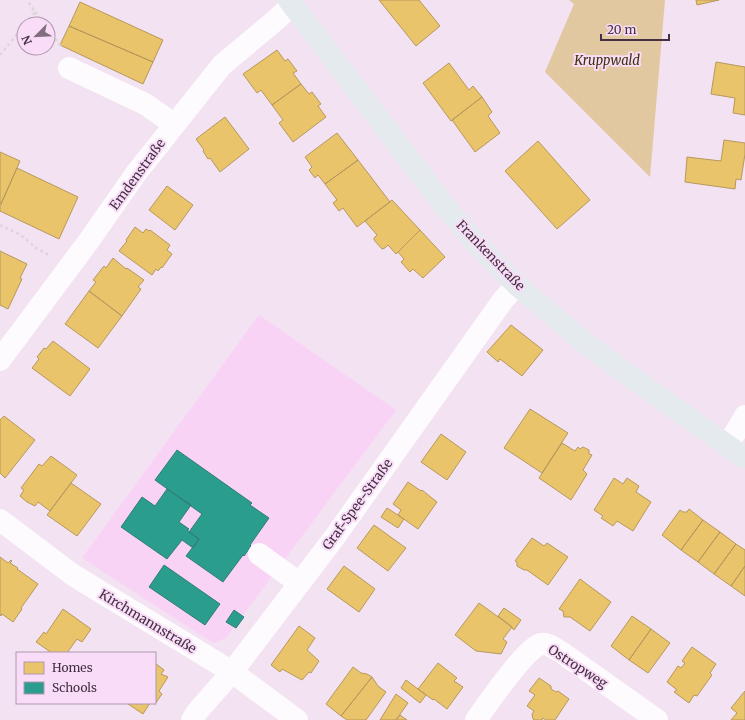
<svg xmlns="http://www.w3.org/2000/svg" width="745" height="720" font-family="Merriweather,serif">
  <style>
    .built { fill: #f9d3f6 }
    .green { fill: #e2c8a0 }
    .homes { fill: #e9c46a; stroke: #b7985e }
    .schools { fill: #2a9d8f; stroke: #327c78 }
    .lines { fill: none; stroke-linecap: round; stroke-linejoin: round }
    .path { stroke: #ddd7dc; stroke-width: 2.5; stroke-dasharray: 3 3; stroke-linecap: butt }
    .minor { stroke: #fdfbfd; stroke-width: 22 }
    .major { stroke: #e5eaee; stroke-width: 22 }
    .labels { text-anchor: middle; stroke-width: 4; stroke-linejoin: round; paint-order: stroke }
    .park-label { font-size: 13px; font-style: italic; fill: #3d2f08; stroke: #f9dcf7 }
    .street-label { font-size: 13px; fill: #433042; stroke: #f9dcf7 }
  </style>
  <rect width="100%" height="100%" fill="#f3e2f1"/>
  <!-- built -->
  <path class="built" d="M 259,315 L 396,410 L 226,638 L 213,643 L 82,558 Z"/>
  <!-- green -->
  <path class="green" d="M 569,0 L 665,0 L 650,177 L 545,72 L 574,4 Z"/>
  <!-- homes -->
  <path class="homes" d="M 379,0 L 419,0 L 440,26 L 416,46 Z
    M 696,0 L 719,0 L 697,5 Z
    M 80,2 L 163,40 L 153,62 L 69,26 Z
    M 69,26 L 153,62 L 143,84 L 60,45 Z
    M 277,50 L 285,61 L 288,59 L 297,71 L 293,73 L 301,84 L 272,105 L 261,90 L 257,93 L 243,74 Z
    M 716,62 L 745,67 L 745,115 L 733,113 L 735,98 L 711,94 Z
    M 449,63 L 469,90 L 473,86 L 482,97 L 451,121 L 423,83 Z
    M 301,84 L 309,94 L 312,92 L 321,104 L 318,106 L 326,117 L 293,142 L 279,123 L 283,120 L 272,105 Z
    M 482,97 L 492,112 L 488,116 L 500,133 L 475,152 L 452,120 Z
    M 225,117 L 249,149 L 220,172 L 210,158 L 208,159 L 203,151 L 204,150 L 196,139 Z
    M 337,133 L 358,160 L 325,184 L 318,175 L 315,178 L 309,170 L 312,167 L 305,157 Z
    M 724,140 L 745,143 L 745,154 L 741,180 L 736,179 L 735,189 L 685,182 L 687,157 L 721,161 Z
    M 538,141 L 590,200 L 557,229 L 505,171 Z
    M 0,152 L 20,161 L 1,204 L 0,203 Z
    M 358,160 L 390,202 L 357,227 L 343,208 L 339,211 L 333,203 L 337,200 L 325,184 Z
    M 17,168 L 78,197 L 59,239 L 0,211 L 0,206 Z
    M 167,186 L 193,205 L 175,230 L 149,210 Z
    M 392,200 L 420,230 L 396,254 L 388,245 L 385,248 L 382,249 L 374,240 L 374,238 L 377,235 L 365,221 Z
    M 135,227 L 143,233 L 146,229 L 149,231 L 150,230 L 170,245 L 167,250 L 172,254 L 162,268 L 161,267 L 158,271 L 156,269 L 152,275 L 119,251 L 127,241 L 126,240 Z
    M 420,230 L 445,257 L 423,278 L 413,269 L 410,272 L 401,262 L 404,259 L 398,252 Z
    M 0,251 L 27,264 L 20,278 L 22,279 L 8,309 L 0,305 Z
    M 113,258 L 126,269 L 127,268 L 144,280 L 138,287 L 141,289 L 122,316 L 89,291 L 96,282 L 93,280 L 104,266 L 106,268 Z
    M 89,291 L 122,316 L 98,348 L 65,324 Z
    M 511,325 L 543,350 L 522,376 L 500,359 L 498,362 L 487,352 Z
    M 53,341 L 90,369 L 70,396 L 32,368 L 39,359 L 37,357 L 44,348 L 46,349 Z
    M 530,409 L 568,433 L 542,473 L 504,448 Z
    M 4,416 L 35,440 L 5,478 L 0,473 L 0,420 Z
    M 441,434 L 466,452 L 447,480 L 421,462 Z
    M 562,443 L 575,451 L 578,447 L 580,449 L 583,447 L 589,450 L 589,454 L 592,455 L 583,470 L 587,474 L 571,500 L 539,478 Z
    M 51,456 L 77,475 L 50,511 L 38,502 L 35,506 L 27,502 L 20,496 L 24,490 L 21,488 L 39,464 L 42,466 Z
    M 614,478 L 623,484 L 627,478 L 639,486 L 636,492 L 651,502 L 633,531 L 617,521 L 613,526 L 601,518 L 603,516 L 594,510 Z
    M 408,482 L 421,491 L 422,490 L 437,502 L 418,529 L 398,515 L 401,510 L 393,504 Z
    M 71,483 L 101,504 L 77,536 L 47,515 Z
    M 387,508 L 404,519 L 398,528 L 381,517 Z
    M 689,509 L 703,520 L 681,550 L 662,535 L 680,510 L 683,512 L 687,512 Z
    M 703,520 L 720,532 L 698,562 L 681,550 Z
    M 374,525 L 406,548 L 388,571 L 357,548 Z
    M 720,532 L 736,544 L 714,574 L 698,562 Z
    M 532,538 L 544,546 L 547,543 L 568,557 L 548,585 L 527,570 L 524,570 L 517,566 L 517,562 L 515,561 Z
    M 736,544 L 745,550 L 745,566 L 731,586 L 714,574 Z
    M 0,557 L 8,563 L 11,560 L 12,561 L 10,563 L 18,568 L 17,569 L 38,584 L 21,608 L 22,609 L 13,622 L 2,614 L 1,616 L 0,615 Z
    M 344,566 L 375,589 L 359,612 L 327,589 Z
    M 745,566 L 745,596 L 731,586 Z
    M 580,579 L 611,602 L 590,631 L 570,617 L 564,617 L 563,611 L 559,609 Z
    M 479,603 L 512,627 L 503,639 L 507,642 L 501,654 L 476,651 L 455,635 Z
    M 504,608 L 521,620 L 514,630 L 512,628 L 512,627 L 498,616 Z
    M 63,609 L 91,629 L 82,642 L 77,639 L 67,653 L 52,653 L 36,642 L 44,632 L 46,634 Z
    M 632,616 L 651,629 L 629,660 L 611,646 Z
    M 299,626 L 315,638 L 307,650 L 319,661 L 311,673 L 309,672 L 302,680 L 282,669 L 280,672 L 271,665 Z
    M 651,629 L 670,643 L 648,673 L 629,660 Z
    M 692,647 L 716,664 L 710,673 L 712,675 L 697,696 L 694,695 L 689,703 L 674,692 L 677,690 L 667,682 L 678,666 L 681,668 L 685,663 L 682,661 Z
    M 155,663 L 164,670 L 161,674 L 168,677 L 159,691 L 162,694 L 155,704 L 153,703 L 155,703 Z
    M 438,663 L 457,678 L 454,681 L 463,687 L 447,709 L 434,699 L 433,700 L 418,689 Z
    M 353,667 L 361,673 L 367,674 L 372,677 L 341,716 L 326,704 Z
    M 372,677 L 378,686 L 386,692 L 366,720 L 347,720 L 341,716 Z
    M 539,678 L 551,686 L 551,689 L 556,692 L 558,691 L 569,699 L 555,720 L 546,720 L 543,718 L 542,720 L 534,720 L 533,719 L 532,714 L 534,711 L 527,706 L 535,695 L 529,691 Z
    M 406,680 L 426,695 L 420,703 L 401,688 Z
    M 745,691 L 745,720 L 731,720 L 737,713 L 731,708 Z
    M 396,694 L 408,703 L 396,720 L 380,720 Z
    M 128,703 L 150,703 L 143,714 L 128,704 Z
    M 400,715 L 407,720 L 396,720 Z"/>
  <!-- schools -->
  <path class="schools" d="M 177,450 L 252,503 L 250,505 L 269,518 L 250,545 L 251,546 L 244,556 L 243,555 L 223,582 L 186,556 L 199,539 L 189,532 L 202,514 L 155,480 Z
    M 167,489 L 191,505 L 179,522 L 189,529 L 187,530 L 199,539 L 193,548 L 182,540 L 167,559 L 121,527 L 142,497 L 155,506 Z
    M 164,565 L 220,604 L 205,625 L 149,587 Z
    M 234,610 L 244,617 L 236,628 L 226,622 Z"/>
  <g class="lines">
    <!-- path -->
    <path class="path" d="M 35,12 L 44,24
      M 25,24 L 35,12 L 27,0
      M 48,29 L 62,48
      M 0,55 L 24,26
      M 0,225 L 21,235 L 36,248 L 51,256"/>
    <!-- minor -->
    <path class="minor" d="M 69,68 L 145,104 L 174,124
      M 0,360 L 88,242 L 137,172 L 222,65 L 277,19 L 292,5
      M 728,445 L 745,416
      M 0,520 L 73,575 L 232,672 L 297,720
      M 259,554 L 299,583
      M 192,720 L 197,712 L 232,672 L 334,538 L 503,300 L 517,285
      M 476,720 C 486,706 527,646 541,644 C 548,643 554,648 561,652 L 657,720"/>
    <!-- major -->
    <path class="major" d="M 289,0 L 443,204 L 474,241 L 517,285 L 579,338 L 631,377 L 745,458"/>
  </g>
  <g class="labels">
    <!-- park labels -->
    <g class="park-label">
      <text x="607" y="65">Kruppwald</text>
    </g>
    <!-- street labels -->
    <g class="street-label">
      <text transform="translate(137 174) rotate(-54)" y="5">Emdenstraße</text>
      <text transform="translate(491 255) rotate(46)" y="5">Frankenstraße</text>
      <text transform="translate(357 504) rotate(-54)" y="5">Graf-Spee-Straße</text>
      <text transform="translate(148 621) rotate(31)" y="5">Kirchmannstraße</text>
      <text transform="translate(578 666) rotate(33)" y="5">Ostropweg</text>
    </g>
  </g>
  <!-- legend -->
  <rect x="16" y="652" width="140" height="52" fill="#f9dcf7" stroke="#b097af"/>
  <rect x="24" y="662" width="20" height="12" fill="#e9c46a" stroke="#b097af"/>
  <text x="52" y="672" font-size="12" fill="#433042">Homes</text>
  <rect x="24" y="682" width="20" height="12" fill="#2a9d8f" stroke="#b097af"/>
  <text x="52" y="692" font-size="12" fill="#433042">Schools</text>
  <!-- north arrow -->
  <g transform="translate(36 36) rotate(246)"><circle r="19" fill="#f9dcf7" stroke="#b097af"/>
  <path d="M0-3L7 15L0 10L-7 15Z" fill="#816e7f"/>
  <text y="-6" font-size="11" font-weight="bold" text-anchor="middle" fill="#433042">N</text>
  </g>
  <!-- scale -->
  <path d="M601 34v6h68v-6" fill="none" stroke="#433042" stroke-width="2"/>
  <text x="607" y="34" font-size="12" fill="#433042" stroke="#f9dcf7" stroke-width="3" paint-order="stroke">20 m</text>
</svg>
